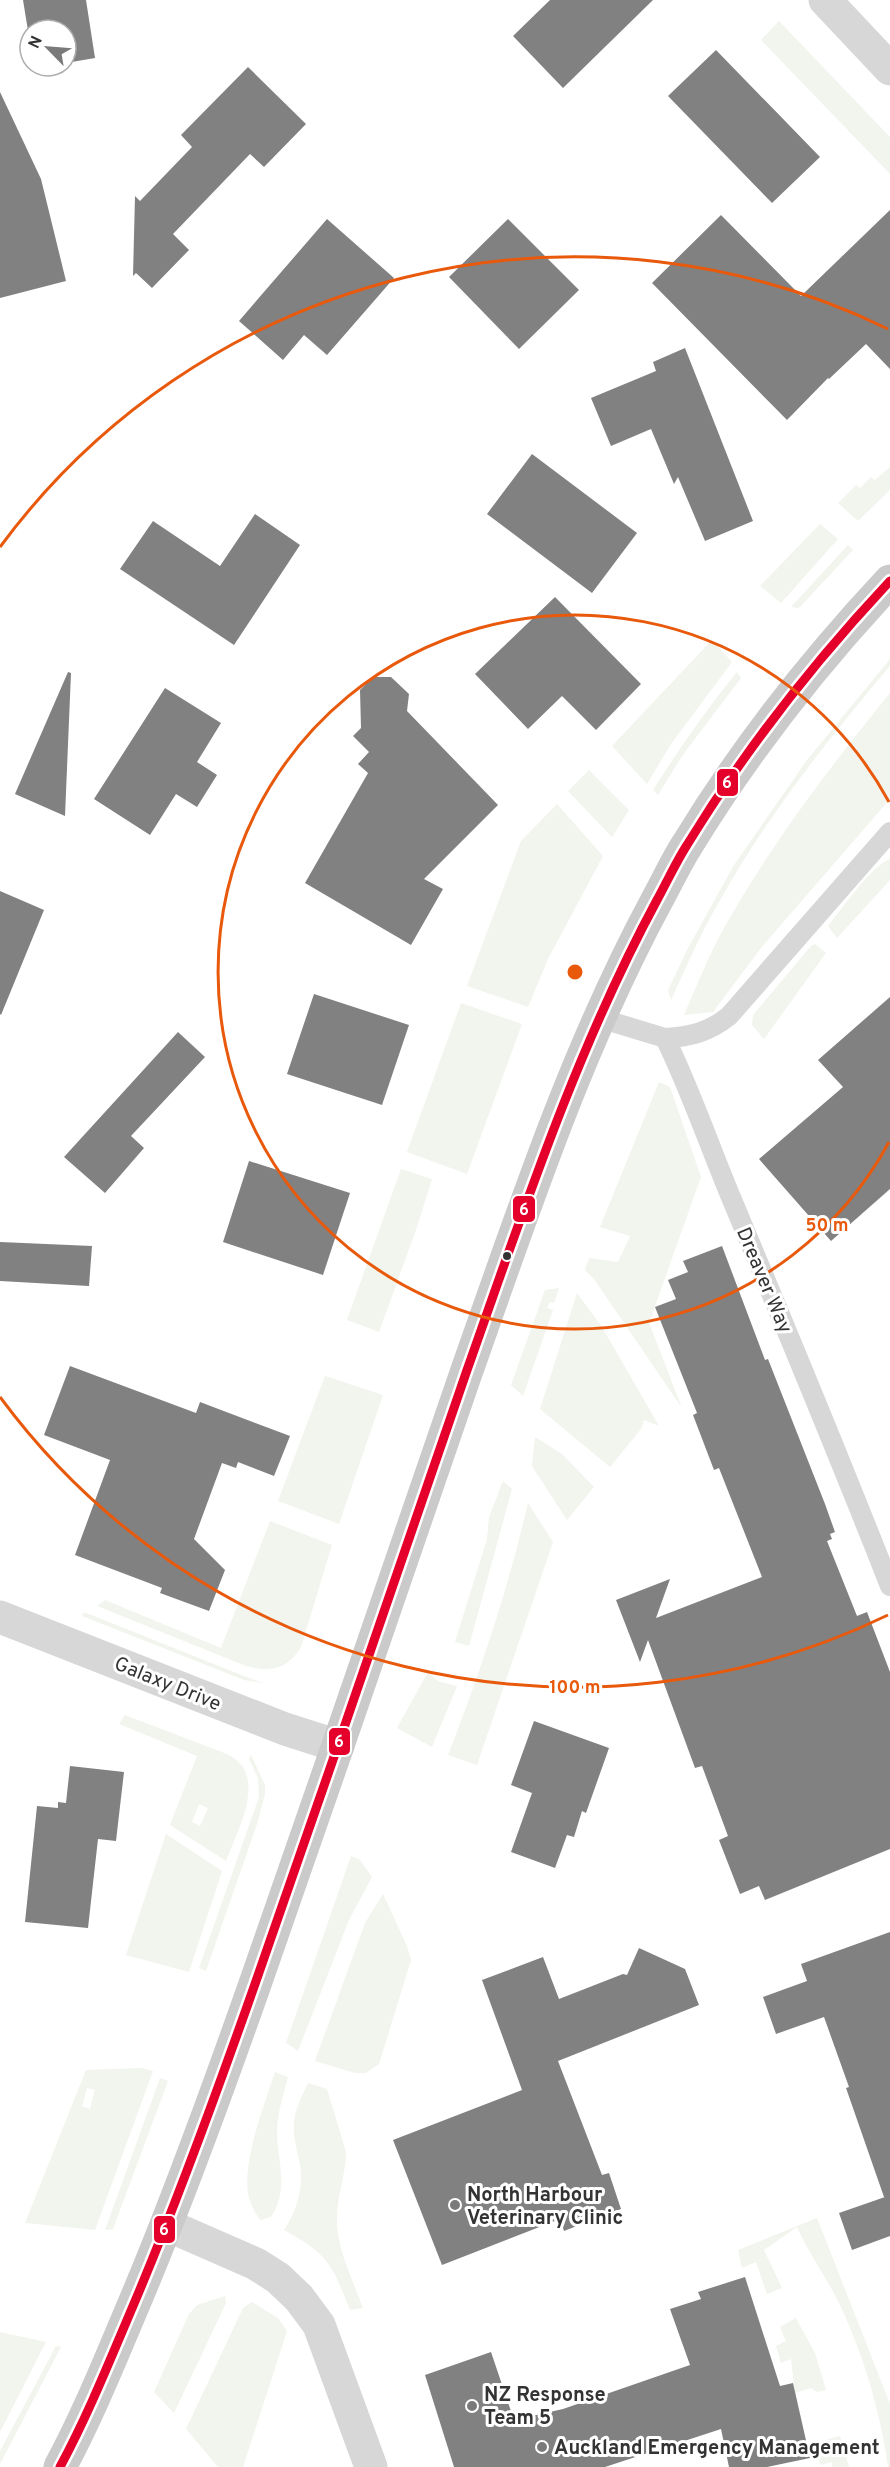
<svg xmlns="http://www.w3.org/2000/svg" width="890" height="2467" font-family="Overpass,sans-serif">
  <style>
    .green { fill: #f1f5ed; fill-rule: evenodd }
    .building { fill: #818181 }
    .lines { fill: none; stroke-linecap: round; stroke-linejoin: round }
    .lane { stroke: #d7d7d7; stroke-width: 20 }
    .street { stroke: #d7d7d7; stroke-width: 33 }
    .primary { stroke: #cacaca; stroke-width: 33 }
    .bus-1-casing { stroke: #fff; stroke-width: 14 }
    .bus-1 { stroke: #e4002b; stroke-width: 9 }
    .ring { fill: none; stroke: #e8590c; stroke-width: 3 }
    .bus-dot { fill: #333; stroke: #fff; stroke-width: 2 }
    .poi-dot { fill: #7a7a7a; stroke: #fff; stroke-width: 2 }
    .labels { text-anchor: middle; stroke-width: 6; stroke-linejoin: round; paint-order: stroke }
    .street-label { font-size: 20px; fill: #333; stroke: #fff }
    .poi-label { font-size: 20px; font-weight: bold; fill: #333; stroke: #fff; text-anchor: start }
    .centre { fill: #e8590c; stroke: #fff; stroke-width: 3 }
    .ring-label { font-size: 18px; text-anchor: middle; font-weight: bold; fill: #e8590c; stroke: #fff; stroke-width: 6; stroke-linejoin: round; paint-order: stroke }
    .line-badge { stroke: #fff; stroke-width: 2 }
    .badge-label { font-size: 16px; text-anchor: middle; font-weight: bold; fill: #fff }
  </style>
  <rect width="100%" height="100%" fill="#fff"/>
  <!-- green -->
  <path class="green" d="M 779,21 L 890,137 L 890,174 L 761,40 Z
    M 890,467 L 890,490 L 858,521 L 838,503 L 856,485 L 860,488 L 871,477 L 875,480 Z
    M 820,524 L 838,539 L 781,603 L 760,586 Z
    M 848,545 L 853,550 L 799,608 L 791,607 Z
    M 712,640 L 732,662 L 671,744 L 647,784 L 612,746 Z
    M 890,659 L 890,666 C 827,740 766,818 719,902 C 701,933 686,967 671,1000 L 668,990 L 688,948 L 734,865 L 807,760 Z
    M 737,672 L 741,678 L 682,756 L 658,795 L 653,790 C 679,749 706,710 737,672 Z
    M 890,693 L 890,799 L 761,948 L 713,1012 L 684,1015 C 697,985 709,955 724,928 C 771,844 830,767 890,693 Z
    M 589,770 L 629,810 L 612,837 L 568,791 Z
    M 557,804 L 603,856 L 548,959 L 528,1007 L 467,986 L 521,841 Z
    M 890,859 L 890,880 L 837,938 L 828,926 C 841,910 872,865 890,859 Z
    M 815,944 L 826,953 L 764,1039 L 752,1025 L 753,1015 L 811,946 Z
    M 461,1003 L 522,1024 L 467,1174 L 407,1152 Z
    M 659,1082 L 670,1087 L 701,1177 L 649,1323 L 682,1408 L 594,1279 L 585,1270 L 589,1258 L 618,1262 L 630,1236 L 600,1227 Z
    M 401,1169 L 432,1179 L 417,1227 L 379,1332 L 347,1320 Z
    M 559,1288 L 554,1303 L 550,1302 L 547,1308 L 553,1310 L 523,1396 L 511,1385 L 545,1290 Z
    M 577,1293 L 602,1327 L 659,1426 L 644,1420 L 641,1429 L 610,1467 L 540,1409 Z
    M 325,1376 L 383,1395 L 339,1524 L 278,1501 Z
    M 535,1437 L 562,1454 L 594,1487 L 567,1520 L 532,1466 Z
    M 503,1481 L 512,1489 L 469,1646 L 455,1642 L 487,1539 L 489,1517 Z
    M 528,1503 L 553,1542 L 477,1765 L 448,1755 C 480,1673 508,1589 528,1503 Z
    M 270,1521 L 332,1545 L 301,1647 C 288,1669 270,1673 246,1666 L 97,1606 L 105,1600 L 221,1648 Z
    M 84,1612 L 244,1676 L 263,1683 L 244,1680 L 82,1616 Z
    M 428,1672 L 438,1681 L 457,1686 L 432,1747 L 397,1728 Z
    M 125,1715 L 227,1754 C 270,1774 237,1831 226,1861 L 170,1825 L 197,1756 L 119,1724 ZM 199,1804 L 208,1808 L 200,1826 L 192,1822 Z
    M 251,1755 L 265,1785 L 265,1794 L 258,1821 L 206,1971 L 199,1968 L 259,1797 L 258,1778 L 249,1759 Z
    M 166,1834 L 222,1871 L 189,1972 L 126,1955 Z
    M 351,1856 L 360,1860 L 372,1877 L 349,1920 L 298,2051 L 286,2043 Z
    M 383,1894 L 407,1946 L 411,1960 L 379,2064 L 366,2073 L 355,2073 L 315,2061 L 365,1923 Z
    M 142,2068 L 153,2071 L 95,2230 L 25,2223 L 86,2070 ZM 87,2088 L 95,2090 L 90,2109 L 82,2106 Z
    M 275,2072 L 288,2077 C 283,2096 277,2114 277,2133 C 278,2163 289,2190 271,2217 L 260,2220 C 255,2212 250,2204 248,2194 C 243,2159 264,2106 275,2072 Z
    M 160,2078 L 168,2081 L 113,2229 L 105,2230 Z
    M 308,2083 L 327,2089 L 346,2152 C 346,2174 337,2195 337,2218 C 336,2248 353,2280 363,2308 L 350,2310 C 332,2264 328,2254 284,2230 C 297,2210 304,2188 300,2164 C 297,2150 293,2137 294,2123 C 295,2109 302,2096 308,2083 Z
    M 817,2218 L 890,2404 L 890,2467 L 888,2467 C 881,2416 866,2363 845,2316 C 832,2285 811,2258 797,2227 L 764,2250 L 782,2288 L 767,2294 L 756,2262 L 742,2268 L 738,2250 Z
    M 225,2296 L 226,2303 L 174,2413 L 154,2392 L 189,2314 L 197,2305 Z
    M 252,2302 L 278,2318 L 287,2331 L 243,2467 L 218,2467 L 186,2429 L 243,2308 Z
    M 796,2318 L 815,2353 L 826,2390 L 817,2392 L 811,2388 L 795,2393 L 791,2359 L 781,2363 L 776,2346 L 786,2341 L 780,2327 Z
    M 0,2332 L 46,2342 L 0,2432 Z
    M 56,2346 L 61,2347 L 0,2464 L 0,2451 Z
    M 840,2436 L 849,2467 L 832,2467 L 832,2462 L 820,2465 L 818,2442 Z"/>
  <!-- building -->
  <path class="building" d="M 23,0 L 86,0 L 95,58 L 66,63 L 66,30 L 30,30 L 30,43 Z
    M 550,0 L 653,0 L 563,88 L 513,36 Z
    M 716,50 L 820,157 L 772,203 L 668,96 Z
    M 248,67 L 306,124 L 264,167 L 250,154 L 173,234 L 189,250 L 152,288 L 136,273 L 133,276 L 135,196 L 140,201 L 192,147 L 181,135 Z
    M 0,92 L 41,179 L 66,281 L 0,298 Z
    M 890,210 L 890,369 L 866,344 L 829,379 L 828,378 L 787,420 L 652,283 L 721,215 L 801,296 Z
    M 327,219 L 394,278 L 327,355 L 304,335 L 283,360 L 239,321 Z
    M 508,219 L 579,290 L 519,349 L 449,277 Z
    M 685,348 L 753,521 L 705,541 L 678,477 L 674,484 L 651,429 L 611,446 L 591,398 L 656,371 L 653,362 Z
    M 532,454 L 637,533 L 592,593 L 487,514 Z
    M 255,514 L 300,545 L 234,645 L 120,569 L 153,521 L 220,566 Z
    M 555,597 L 641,684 L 596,730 L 562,696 L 528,729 L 475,674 Z
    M 68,672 L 71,673 L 65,816 L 15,794 Z
    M 373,677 L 391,677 L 409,694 L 407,711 L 498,805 L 424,879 L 443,889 L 411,945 L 305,883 L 368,773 L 358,764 L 369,752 L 353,736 L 361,728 L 360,690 Z
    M 165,688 L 221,723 L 197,762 L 217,775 L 197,807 L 176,794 L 150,835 L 94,799 Z
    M 0,891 L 44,910 L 1,1015 L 0,1014 Z
    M 314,994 L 409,1025 L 382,1105 L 287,1074 Z
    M 890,997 L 890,1189 L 831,1241 L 759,1159 L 843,1087 L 818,1060 Z
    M 178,1032 L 205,1057 L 131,1136 L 144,1148 L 105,1193 L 64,1157 Z
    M 249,1161 L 350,1193 L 323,1275 L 223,1242 Z
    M 0,1242 L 92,1246 L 89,1286 L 0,1281 Z
    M 722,1246 L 765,1360 L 768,1359 L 825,1504 L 835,1532 L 830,1534 L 832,1539 L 827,1541 L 857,1616 L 867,1612 L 890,1672 L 890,1849 L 765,1900 L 759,1886 L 740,1894 L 719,1840 L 728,1836 L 702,1766 L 695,1768 L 648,1640 L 640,1662 L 616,1600 L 670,1579 L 656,1618 L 762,1577 L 719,1468 L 714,1470 L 693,1415 L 697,1413 L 655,1307 L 676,1299 L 668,1280 L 688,1272 L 683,1261 Z
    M 70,1366 L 196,1413 L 200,1402 L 290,1436 L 274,1476 L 238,1462 L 236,1468 L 222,1463 L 194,1539 L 225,1570 L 209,1611 L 160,1593 L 162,1588 L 75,1555 L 110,1460 L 44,1435 Z
    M 534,1721 L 609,1748 L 586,1813 L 582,1811 L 574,1837 L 567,1835 L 555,1868 L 511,1852 L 532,1793 L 511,1785 Z
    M 70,1766 L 124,1772 L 116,1841 L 98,1839 L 88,1928 L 25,1922 L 37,1806 L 58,1808 L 58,1802 L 66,1803 Z
    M 890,1932 L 890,2236 L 852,2250 L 839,2213 L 885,2197 L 884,2197 L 846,2088 L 849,2087 L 824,2017 L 776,2034 L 763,1997 L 807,1981 L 801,1964 Z
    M 639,1948 L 685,1969 L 699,2005 L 558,2061 L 602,2175 L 609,2173 L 621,2209 L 564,2231 L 560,2219 L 442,2265 L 393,2140 L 522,2090 L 482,1980 L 543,1957 L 559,1999 L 623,1974 L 627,1975 Z
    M 745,2277 L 780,2386 L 793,2383 L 810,2458 L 767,2467 L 729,2467 L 721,2429 L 605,2467 L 454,2467 L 425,2375 L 491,2352 L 514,2420 L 563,2409 L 690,2365 L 670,2309 L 701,2299 L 698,2292 Z"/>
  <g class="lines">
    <!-- lane -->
    <path class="lane" d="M 599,1018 L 665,1038 C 692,1093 711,1151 735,1207 C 788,1333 840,1459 890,1586
      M 665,1038 C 690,1037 709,1032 729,1016 L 890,832"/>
    <!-- street -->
    <path class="street" d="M 825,0 L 890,69
      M 0,1617 L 285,1729 L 338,1746
      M 167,2225 L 256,2264 L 278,2278 L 299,2298 L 319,2325 L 371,2467"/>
    <!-- primary -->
    <path class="primary" d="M 60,2467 C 88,2415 110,2360 133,2306 C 178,2200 217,2092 255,1984 C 327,1781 395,1576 466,1373 C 523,1212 576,1050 657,900 C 667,882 676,862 687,845 C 745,750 814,662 890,581"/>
    <defs>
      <path id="bus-1" d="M 60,2467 C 88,2415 110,2360 133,2306 C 178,2200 217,2092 255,1984 C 327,1781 395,1576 466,1373 C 523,1212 576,1050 657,900 C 667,882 676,862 687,845 C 745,750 814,662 890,581"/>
    </defs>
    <!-- bus-1 casing -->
    <use href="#bus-1" class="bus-1-casing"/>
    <!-- bus-1 -->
    <use href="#bus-1" class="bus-1"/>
  </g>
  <!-- distance rings -->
  <g class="ring">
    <path d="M889 1142A357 357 0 1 1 889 802"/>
    <path d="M888 1615A715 715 0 0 1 0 1397M0 547A715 715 0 0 1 888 329"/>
  </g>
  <!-- markers -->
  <circle class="bus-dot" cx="507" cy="1256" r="5"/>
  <g class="poi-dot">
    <circle cx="455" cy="2205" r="6"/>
    <circle cx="472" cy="2406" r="6"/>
    <circle cx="542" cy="2447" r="6"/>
  </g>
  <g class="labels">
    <!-- street labels -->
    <g class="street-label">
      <text transform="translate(765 1280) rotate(67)" y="7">Dreaver Way</text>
      <text transform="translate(168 1683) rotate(22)" y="7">Galaxy Drive</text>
    </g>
    <!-- poi labels -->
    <g class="poi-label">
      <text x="467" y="2201">North Harbour<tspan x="467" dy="23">Veterinary Clinic</tspan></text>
      <text x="484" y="2401">NZ Response<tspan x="484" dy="23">Team 5</tspan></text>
      <text x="554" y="2454">Auckland Emergency Management</text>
    </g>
  </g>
  <circle cx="575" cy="972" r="9" class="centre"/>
  <g class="ring-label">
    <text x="827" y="1231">50 m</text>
    <text x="575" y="1693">100 m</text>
  </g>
  <g class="line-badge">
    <rect x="716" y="768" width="23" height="29" rx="6" fill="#e4002b"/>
    <rect x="512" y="1195" width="24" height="28" rx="6" fill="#e4002b"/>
    <rect x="328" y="1727" width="23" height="29" rx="6" fill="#e4002b"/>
    <rect x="153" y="2215" width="23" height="29" rx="6" fill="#e4002b"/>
  </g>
  <g class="badge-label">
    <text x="727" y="788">6</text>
    <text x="524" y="1215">6</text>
    <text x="339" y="1747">6</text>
    <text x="164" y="2235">6</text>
  </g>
  <!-- north arrow -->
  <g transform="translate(48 48) rotate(295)"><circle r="28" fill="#ffffff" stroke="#adadad" stroke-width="1.5"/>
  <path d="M0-4.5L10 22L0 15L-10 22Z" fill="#7a7a7a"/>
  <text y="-9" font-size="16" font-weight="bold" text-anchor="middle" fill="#333333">N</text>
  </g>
</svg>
